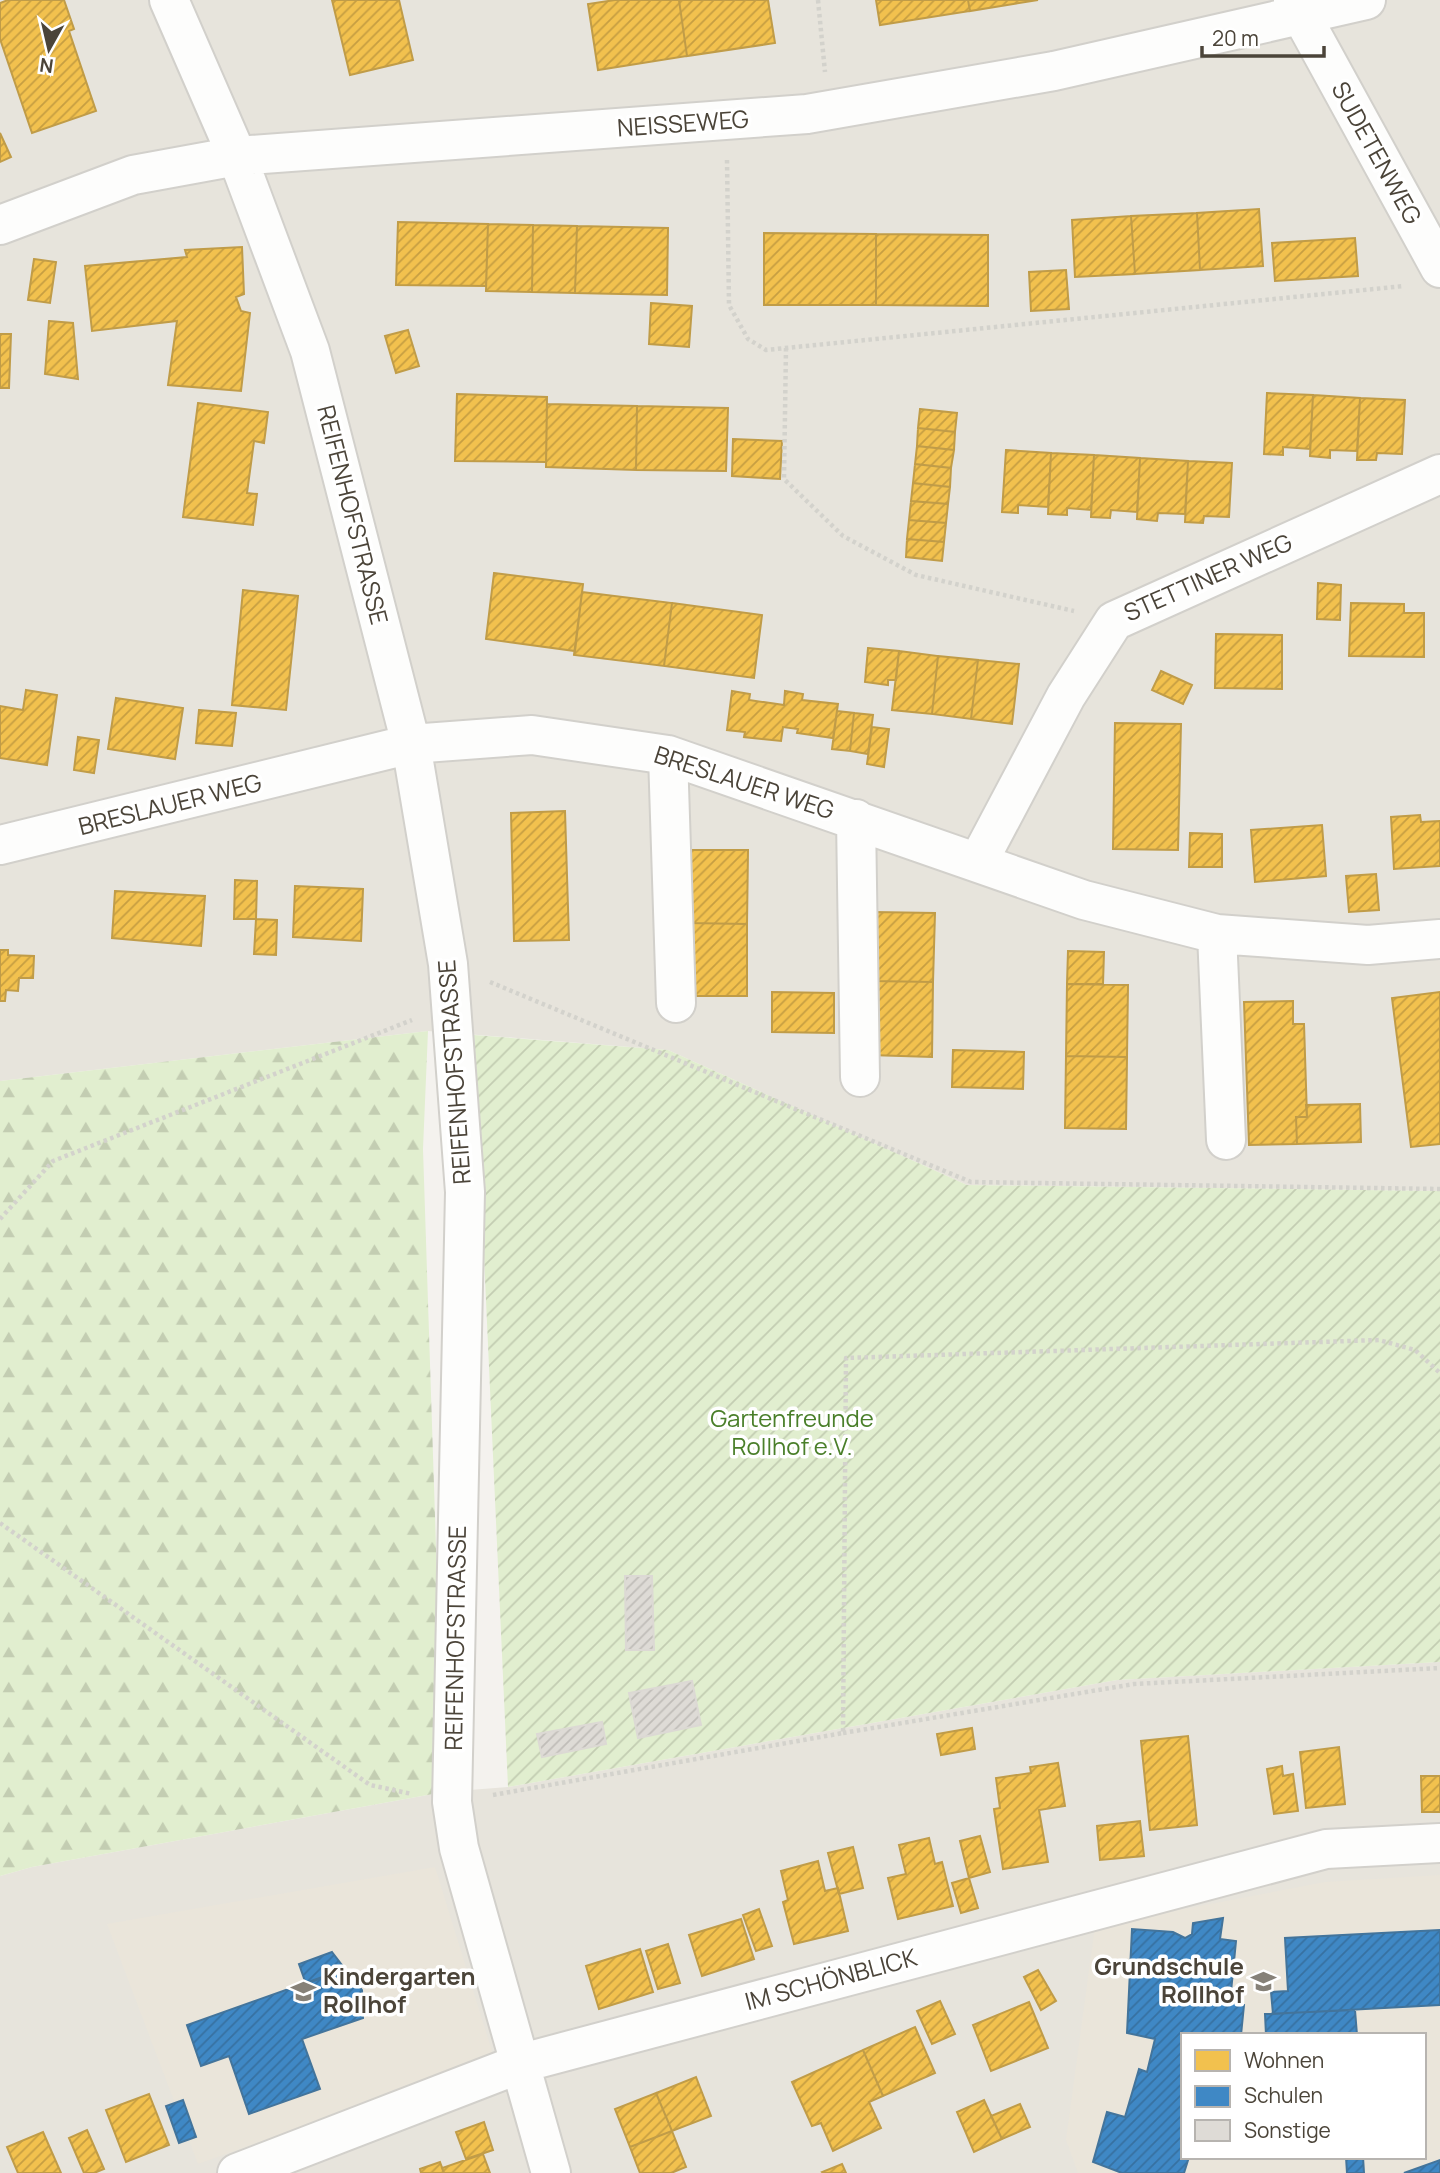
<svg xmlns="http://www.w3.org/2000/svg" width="1440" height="2173" font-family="Manrope,sans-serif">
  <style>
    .residential { fill: #e7e4dc; fill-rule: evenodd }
    .education { fill: #eae5da; fill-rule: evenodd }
    .forest { fill: url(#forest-firs) }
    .garden { fill: url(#garden-furrows) }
    .homes { fill: url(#homes-hatch); stroke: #c09c48; stroke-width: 2 }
    .schools { fill: url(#schools-hatch); stroke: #43749b; stroke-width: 2 }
    .building { fill: url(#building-hatch); stroke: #dcd9d4; stroke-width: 2 }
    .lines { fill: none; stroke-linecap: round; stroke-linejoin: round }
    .minor-casing { stroke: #d2d0cb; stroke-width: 42 }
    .path { stroke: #d3d2cc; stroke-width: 4.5; stroke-dasharray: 3.5 3.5; stroke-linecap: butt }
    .minor { stroke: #fdfdfc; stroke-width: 38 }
    .labels { text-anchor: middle; stroke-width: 7; stroke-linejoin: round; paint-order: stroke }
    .street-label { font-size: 24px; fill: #4b4439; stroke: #fff }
    .park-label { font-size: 24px; fill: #4a7f2a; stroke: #fff }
    .poi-label { font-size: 24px; font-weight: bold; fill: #4b4439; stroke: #fff; text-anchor: end }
  </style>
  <defs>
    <pattern id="forest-firs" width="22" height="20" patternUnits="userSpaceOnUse" patternTransform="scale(1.75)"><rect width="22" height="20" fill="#e1eecf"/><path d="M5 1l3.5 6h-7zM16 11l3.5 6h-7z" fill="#c3cdb2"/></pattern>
    <pattern id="garden-furrows" width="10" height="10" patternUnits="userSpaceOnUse" patternTransform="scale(1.75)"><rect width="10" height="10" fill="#e1eecf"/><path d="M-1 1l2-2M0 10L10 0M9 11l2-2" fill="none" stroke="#c3cdb2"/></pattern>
    <pattern id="homes-hatch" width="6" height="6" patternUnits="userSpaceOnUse" patternTransform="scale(1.75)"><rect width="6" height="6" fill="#f2c14e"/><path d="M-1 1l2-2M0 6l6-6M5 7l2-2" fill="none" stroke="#c69e42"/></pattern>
    <pattern id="schools-hatch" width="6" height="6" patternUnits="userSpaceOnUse" patternTransform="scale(1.75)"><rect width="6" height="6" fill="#3f88c5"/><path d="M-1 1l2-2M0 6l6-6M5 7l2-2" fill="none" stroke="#3771a1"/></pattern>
    <pattern id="building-hatch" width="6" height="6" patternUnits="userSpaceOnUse" patternTransform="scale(1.75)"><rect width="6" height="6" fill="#dedbd6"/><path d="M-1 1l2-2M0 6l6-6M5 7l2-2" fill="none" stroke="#c0bdb8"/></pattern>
  </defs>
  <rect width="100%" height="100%" fill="#f4f2ee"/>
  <!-- residential -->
  <path class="residential" d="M 0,0 L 1440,0 L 1440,1191 L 967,1185 L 668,1050 L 428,1031 L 0,1081 Z
    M 1440,1662 L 1440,2173 L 0,2173 L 0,1876 L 32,1867 L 444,1792 L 508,1787 L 1117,1680 ZM 1183,2035 L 1424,2035 L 1424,2157 L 1183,2157 Z"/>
  <!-- education -->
  <path class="education" d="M 435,1867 L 494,2058 L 198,2164 L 107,1924 Z
    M 1440,1875 L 1440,2173 L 1078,2173 L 1066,2140 L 1095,1926 L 1325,1882 ZM 1183,2035 L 1424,2035 L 1424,2157 L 1183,2157 Z"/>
  <!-- forest -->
  <path class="forest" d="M 428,1031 L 423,1149 L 444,1792 L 32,1867 L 0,1876 L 0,1081 Z"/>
  <!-- garden -->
  <path class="garden" d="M 474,1035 L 668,1050 L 967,1185 L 1440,1191 L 1440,1662 L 1117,1680 L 508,1787 Z"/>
  <!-- homes -->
  <path class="homes" d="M 8,0 L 64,0 L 74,29 L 69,31 L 96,111 L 32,133 L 0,39 L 0,3 Z
    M 332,0 L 399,0 L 413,60 L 350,75 Z
    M 615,0 L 679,0 L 687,56 L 598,70 L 588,4 Z
    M 679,0 L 768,0 L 775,43 L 687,56 Z
    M 876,0 L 968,0 L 970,11 L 880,25 Z
    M 968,0 L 1038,0 L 970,11 Z
    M 0,133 L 11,157 L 0,162 Z
    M 1259,209 L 1263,266 L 1200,270 L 1197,213 Z
    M 1197,213 L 1200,270 L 1135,274 L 1131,216 Z
    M 1131,216 L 1135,274 L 1075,277 L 1072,220 Z
    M 398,222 L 488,224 L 486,286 L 396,285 Z
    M 488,224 L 533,225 L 532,292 L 486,291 Z
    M 533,225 L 577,226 L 575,293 L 532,292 Z
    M 577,226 L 668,228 L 667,295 L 575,293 Z
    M 764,233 L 876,234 L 876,305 L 764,305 Z
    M 876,234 L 988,235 L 988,306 L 876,305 Z
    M 1355,238 L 1358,276 L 1275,281 L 1272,243 Z
    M 242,247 L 244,294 L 236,297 L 241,311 L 250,313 L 241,391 L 168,385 L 177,321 L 92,331 L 85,266 L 187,257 L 185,250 Z
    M 34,259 L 56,262 L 50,303 L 28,300 Z
    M 1066,270 L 1069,309 L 1031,311 L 1029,272 Z
    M 651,303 L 692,306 L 689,347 L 649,344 Z
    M 49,321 L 73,323 L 78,379 L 45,374 Z
    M 408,330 L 419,366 L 396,373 L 385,336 Z
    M 0,334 L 11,334 L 9,388 L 0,388 Z
    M 1267,393 L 1313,395 L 1310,449 L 1283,447 L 1283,455 L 1264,454 Z
    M 457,394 L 547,397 L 546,462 L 455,461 Z
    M 1313,395 L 1360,398 L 1357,451 L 1330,450 L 1330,458 L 1310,456 Z
    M 1360,398 L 1405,400 L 1402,454 L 1377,453 L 1376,460 L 1357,460 Z
    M 198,403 L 268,412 L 264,443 L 254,441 L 247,493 L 257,494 L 253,525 L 183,517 Z
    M 547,404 L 637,406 L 636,470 L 546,467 Z
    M 637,406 L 728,408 L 726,471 L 636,470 Z
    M 920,409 L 957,413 L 955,432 L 918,428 Z
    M 918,428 L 955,432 L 954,450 L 917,446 Z
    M 733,439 L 782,441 L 780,479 L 732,476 Z
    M 917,446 L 954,450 L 951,468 L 915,464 Z
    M 1006,450 L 1051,453 L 1048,507 L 1018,505 L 1018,513 L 1002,512 Z
    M 1051,453 L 1094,455 L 1091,510 L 1067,508 L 1067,515 L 1048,514 Z
    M 1094,455 L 1140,458 L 1137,512 L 1111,510 L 1110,518 L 1091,517 Z
    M 1140,458 L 1188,461 L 1185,514 L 1158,513 L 1157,521 L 1137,519 Z
    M 1188,461 L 1232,463 L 1229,517 L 1204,516 L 1203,523 L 1185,522 Z
    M 915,464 L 951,468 L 950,487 L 913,483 Z
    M 913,483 L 950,487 L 948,504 L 911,501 Z
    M 911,501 L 948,504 L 946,523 L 909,520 Z
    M 909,520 L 946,523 L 944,542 L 907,539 Z
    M 907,539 L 944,542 L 942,561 L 906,557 Z
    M 494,573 L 583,584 L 575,651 L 486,639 Z
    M 1318,583 L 1341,585 L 1340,620 L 1317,619 Z
    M 243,590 L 298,596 L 286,710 L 232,705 Z
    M 582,592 L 672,603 L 664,666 L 574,655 Z
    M 672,603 L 762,615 L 754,678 L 664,666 Z
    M 1351,603 L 1404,604 L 1404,613 L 1424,613 L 1424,657 L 1349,656 Z
    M 1216,634 L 1282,635 L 1282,689 L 1215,688 Z
    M 868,648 L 899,651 L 896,680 L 888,680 L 888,685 L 865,682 Z
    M 899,651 L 938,656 L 932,714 L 892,710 Z
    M 938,656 L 978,660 L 971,719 L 932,714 Z
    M 978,660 L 1019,664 L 1012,724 L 971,719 Z
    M 1161,671 L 1192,685 L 1183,704 L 1152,690 Z
    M 26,690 L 57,695 L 47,765 L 0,758 L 0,706 L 23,710 Z
    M 732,691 L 750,694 L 749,700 L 784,705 L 785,691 L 803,694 L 802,700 L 838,704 L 833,738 L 797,733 L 798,729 L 783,727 L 781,741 L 744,737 L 745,732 L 727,730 Z
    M 116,698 L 183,708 L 175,759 L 108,749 Z
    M 199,710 L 236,713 L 232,746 L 196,743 Z
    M 837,711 L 854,713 L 850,751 L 832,749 Z
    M 854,713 L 873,715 L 868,754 L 850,751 Z
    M 1115,723 L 1181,724 L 1178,850 L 1113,849 Z
    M 872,727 L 889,729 L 884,767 L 867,764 Z
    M 78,737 L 99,740 L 94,773 L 74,770 Z
    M 565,811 L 569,940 L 514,941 L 511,813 Z
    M 1420,815 L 1421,822 L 1440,821 L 1440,866 L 1394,869 L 1391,817 Z
    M 1322,825 L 1326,876 L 1255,882 L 1251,830 Z
    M 1190,833 L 1222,834 L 1222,867 L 1189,867 Z
    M 689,850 L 748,850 L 747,924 L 688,923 Z
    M 1376,874 L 1379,910 L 1349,912 L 1346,876 Z
    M 235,880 L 257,881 L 256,919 L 234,919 Z
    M 295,886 L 363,889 L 361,941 L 293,937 Z
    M 115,891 L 205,896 L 201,946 L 112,938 Z
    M 873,912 L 935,913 L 933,982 L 871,981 Z
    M 256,919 L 277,920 L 276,955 L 254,954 Z
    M 688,923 L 747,924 L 747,996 L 688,996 Z
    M 0,950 L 8,950 L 8,955 L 34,956 L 33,978 L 19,978 L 18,991 L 6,990 L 5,1001 L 0,1001 Z
    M 1068,951 L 1104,952 L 1103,984 L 1067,984 Z
    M 871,981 L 933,982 L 932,1057 L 870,1055 Z
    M 1067,984 L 1128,985 L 1127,1057 L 1066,1056 Z
    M 772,992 L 834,993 L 834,1033 L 772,1032 Z
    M 1440,992 L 1440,1144 L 1411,1147 L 1392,998 Z
    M 1293,1001 L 1293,1024 L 1304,1024 L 1307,1117 L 1296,1117 L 1297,1144 L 1249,1145 L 1244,1002 Z
    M 953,1050 L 1024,1052 L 1023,1089 L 952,1087 Z
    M 1066,1056 L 1127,1057 L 1126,1129 L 1065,1128 Z
    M 1360,1104 L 1361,1142 L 1297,1144 L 1296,1117 L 1307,1117 L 1306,1105 Z
    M 972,1728 L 975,1749 L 941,1755 L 937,1734 Z
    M 1188,1736 L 1197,1825 L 1150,1830 L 1141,1741 Z
    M 1339,1747 L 1345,1804 L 1306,1808 L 1300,1752 Z
    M 1058,1763 L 1065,1806 L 1039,1810 L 1048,1862 L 1003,1869 L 994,1809 L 1000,1808 L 996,1778 L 1031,1773 L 1030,1767 Z
    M 1282,1766 L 1283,1776 L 1293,1774 L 1298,1811 L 1274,1814 L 1267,1769 Z
    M 1421,1776 L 1440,1776 L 1440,1812 L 1422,1812 Z
    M 1140,1821 L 1144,1856 L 1100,1860 L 1097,1826 Z
    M 980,1836 L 990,1872 L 969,1878 L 960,1841 Z
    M 929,1838 L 935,1864 L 942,1862 L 953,1906 L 898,1919 L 888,1878 L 906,1874 L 899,1845 Z
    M 853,1847 L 863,1888 L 839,1894 L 828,1853 Z
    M 818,1861 L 825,1891 L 838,1888 L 848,1931 L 794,1944 L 783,1902 L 788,1900 L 781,1871 Z
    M 969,1878 L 978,1908 L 961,1913 L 952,1883 Z
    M 759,1909 L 772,1946 L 756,1951 L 743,1915 Z
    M 741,1919 L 754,1959 L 702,1976 L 689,1935 Z
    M 668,1944 L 680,1983 L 658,1989 L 646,1951 Z
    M 640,1949 L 653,1992 L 599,2009 L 586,1966 Z
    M 1038,1970 L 1056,2001 L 1041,2010 L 1024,1977 Z
    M 940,2001 L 955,2034 L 932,2044 L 917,2011 Z
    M 1029,2002 L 1048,2048 L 991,2071 L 973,2025 Z
    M 915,2027 L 935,2073 L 883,2096 L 863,2050 Z
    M 863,2050 L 883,2096 L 869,2102 L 881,2128 L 833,2151 L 821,2123 L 812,2126 L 792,2082 Z
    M 696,2077 L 711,2116 L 672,2131 L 656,2093 Z
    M 656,2093 L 672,2131 L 630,2147 L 615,2109 Z
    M 149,2094 L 169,2145 L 126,2162 L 106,2110 Z
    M 984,2100 L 1002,2139 L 974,2152 L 957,2112 Z
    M 1020,2104 L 1030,2127 L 1002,2139 L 991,2116 Z
    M 484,2122 L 493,2150 L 466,2159 L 456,2132 Z
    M 87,2130 L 104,2169 L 94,2173 L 84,2173 L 69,2138 Z
    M 672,2131 L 686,2167 L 671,2173 L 640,2173 L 630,2147 Z
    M 43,2132 L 61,2173 L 18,2173 L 7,2147 Z
    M 483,2154 L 490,2173 L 444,2173 L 442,2168 Z
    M 440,2162 L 444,2173 L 421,2173 L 420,2169 Z
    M 842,2164 L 846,2173 L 823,2173 L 822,2172 Z"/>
  <!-- schools -->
  <path class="schools" d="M 1223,1918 L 1220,1939 L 1236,1941 L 1230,2002 L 1244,2005 L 1241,2035 L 1183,2035 L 1183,2157 L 1189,2157 L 1184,2173 L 1122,2173 L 1093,2162 L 1107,2112 L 1125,2117 L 1139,2069 L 1147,2072 L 1155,2039 L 1127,2033 L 1132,1929 L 1173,1932 L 1185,1938 L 1192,1934 L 1193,1923 Z
    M 1440,1930 L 1440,2005 L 1273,2014 L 1271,1992 L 1288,1991 L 1285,1938 Z
    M 332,1952 L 345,1969 L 306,1984 L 299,1964 Z
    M 345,1969 L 362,1990 L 363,2018 L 302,2039 L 320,2089 L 249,2114 L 229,2056 L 201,2066 L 187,2025 Z
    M 1355,2010 L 1357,2035 L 1266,2035 L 1265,2014 Z
    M 183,2100 L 196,2137 L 179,2143 L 166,2106 Z
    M 1346,2157 L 1363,2157 L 1364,2173 L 1347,2173 Z
    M 1440,2160 L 1440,2173 L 1404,2173 Z"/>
  <!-- building -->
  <path class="building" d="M 625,1576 L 652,1576 L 654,1650 L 626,1650 Z
    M 692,1681 L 701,1725 L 638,1738 L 629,1693 Z
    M 602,1722 L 606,1744 L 542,1757 L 537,1734 Z"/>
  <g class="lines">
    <defs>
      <path id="minor" d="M 169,0 L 237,156 L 310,351 L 411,744 L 448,964 L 465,1192 L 452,1802 L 459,1848 L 551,2173
        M 1293,0 L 1440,268
        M 0,225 L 133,175 L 237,156 L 807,114 L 1054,71 L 1366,0
        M 668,755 L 676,1003
        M 856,819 L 860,1077
        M 0,845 L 411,744 L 532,735 L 668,755 L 1084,900 L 1217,934 L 1368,945 L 1440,939
        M 978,862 L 1066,696 L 1114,621 L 1440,474
        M 1217,934 L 1226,1140
        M 237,2173 L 522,2063 L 1326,1849 L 1440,1843"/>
    </defs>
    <!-- minor casing -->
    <use href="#minor" class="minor-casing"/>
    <!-- path -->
    <path class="path" d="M 818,0 L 825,72
      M 727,160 L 729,305 L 748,339 L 766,350 L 1404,286
      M 786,348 L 784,479 L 843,536 L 916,575 L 1074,611
      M 490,982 L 971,1182 L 1440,1189
      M 0,1219 L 53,1161 L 412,1020
      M 0,1523 L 370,1785 L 412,1794
      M 843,1733 L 1134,1684 L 1440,1668
      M 493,1795 L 843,1733 L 846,1358 L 1379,1340 L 1415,1350 L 1440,1373"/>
    <!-- minor -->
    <use href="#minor" class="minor"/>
  </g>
  <!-- icons -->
  <defs>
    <symbol id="school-bare" viewBox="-9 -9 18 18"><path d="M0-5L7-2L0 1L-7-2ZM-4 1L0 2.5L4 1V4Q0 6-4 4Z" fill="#868178" stroke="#fff" stroke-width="2.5" paint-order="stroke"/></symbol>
  </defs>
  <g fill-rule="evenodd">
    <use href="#school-bare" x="1246" y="1964" width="35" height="35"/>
    <use href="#school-bare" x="286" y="1974" width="35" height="35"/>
  </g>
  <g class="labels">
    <!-- street labels -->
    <g class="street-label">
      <text transform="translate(683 124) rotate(-4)" y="8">NEISSEWEG</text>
      <text transform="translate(1376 153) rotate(61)" y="8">SUDETENWEG</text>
      <text transform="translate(352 515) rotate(76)" y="8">REIFENHOFSTRASSE</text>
      <text transform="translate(1208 578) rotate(-24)" y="8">STETTINER WEG</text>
      <text transform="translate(744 783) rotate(18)" y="8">BRESLAUER WEG</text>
      <text transform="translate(170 805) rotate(-14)" y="8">BRESLAUER WEG</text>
      <text transform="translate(455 1072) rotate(-94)" y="8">REIFENHOFSTRASSE</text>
      <text transform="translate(456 1638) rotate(-89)" y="8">REIFENHOFSTRASSE</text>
      <text transform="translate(831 1980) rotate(-15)" y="8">IM SCHÖNBLICK</text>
    </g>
    <!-- park labels -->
    <g class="park-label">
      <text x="792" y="1427">Gartenfreunde<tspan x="792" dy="28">Rollhof e.V.</tspan></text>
    </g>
    <!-- poi labels -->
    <g class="poi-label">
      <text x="1244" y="1975">Grundschule<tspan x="1244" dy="28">Rollhof</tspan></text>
      <text x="323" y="1985" text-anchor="start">Kindergarten<tspan x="323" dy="28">Rollhof</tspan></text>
    </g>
  </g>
  <!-- legend -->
  <rect x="1181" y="2033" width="245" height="126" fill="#ffffff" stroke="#b7b4b0" stroke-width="2"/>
  <rect x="1195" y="2050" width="35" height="21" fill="#f2c14e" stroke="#b7b4b0" stroke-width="2"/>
  <text x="1244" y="2068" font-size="21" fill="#4b4439">Wohnen</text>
  <rect x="1195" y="2086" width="35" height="21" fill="#3f88c5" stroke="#b7b4b0" stroke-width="2"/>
  <text x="1244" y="2103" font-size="21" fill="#4b4439">Schulen</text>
  <rect x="1195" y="2120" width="35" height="21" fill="#dedbd6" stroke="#b7b4b0" stroke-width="2"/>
  <text x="1244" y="2138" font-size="21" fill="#4b4439">Sonstige</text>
  <!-- north arrow -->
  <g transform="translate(49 49) rotate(188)" stroke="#ffffff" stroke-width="5" paint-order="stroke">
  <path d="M0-5L12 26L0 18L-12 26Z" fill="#4b4439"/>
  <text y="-10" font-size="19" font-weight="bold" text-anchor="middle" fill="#4b4439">N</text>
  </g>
  <!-- scale -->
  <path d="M1202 46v10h122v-10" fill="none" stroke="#4b4439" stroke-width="3.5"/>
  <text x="1212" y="46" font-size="21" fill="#4b4439" stroke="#ffffff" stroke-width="5" paint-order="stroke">20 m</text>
</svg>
